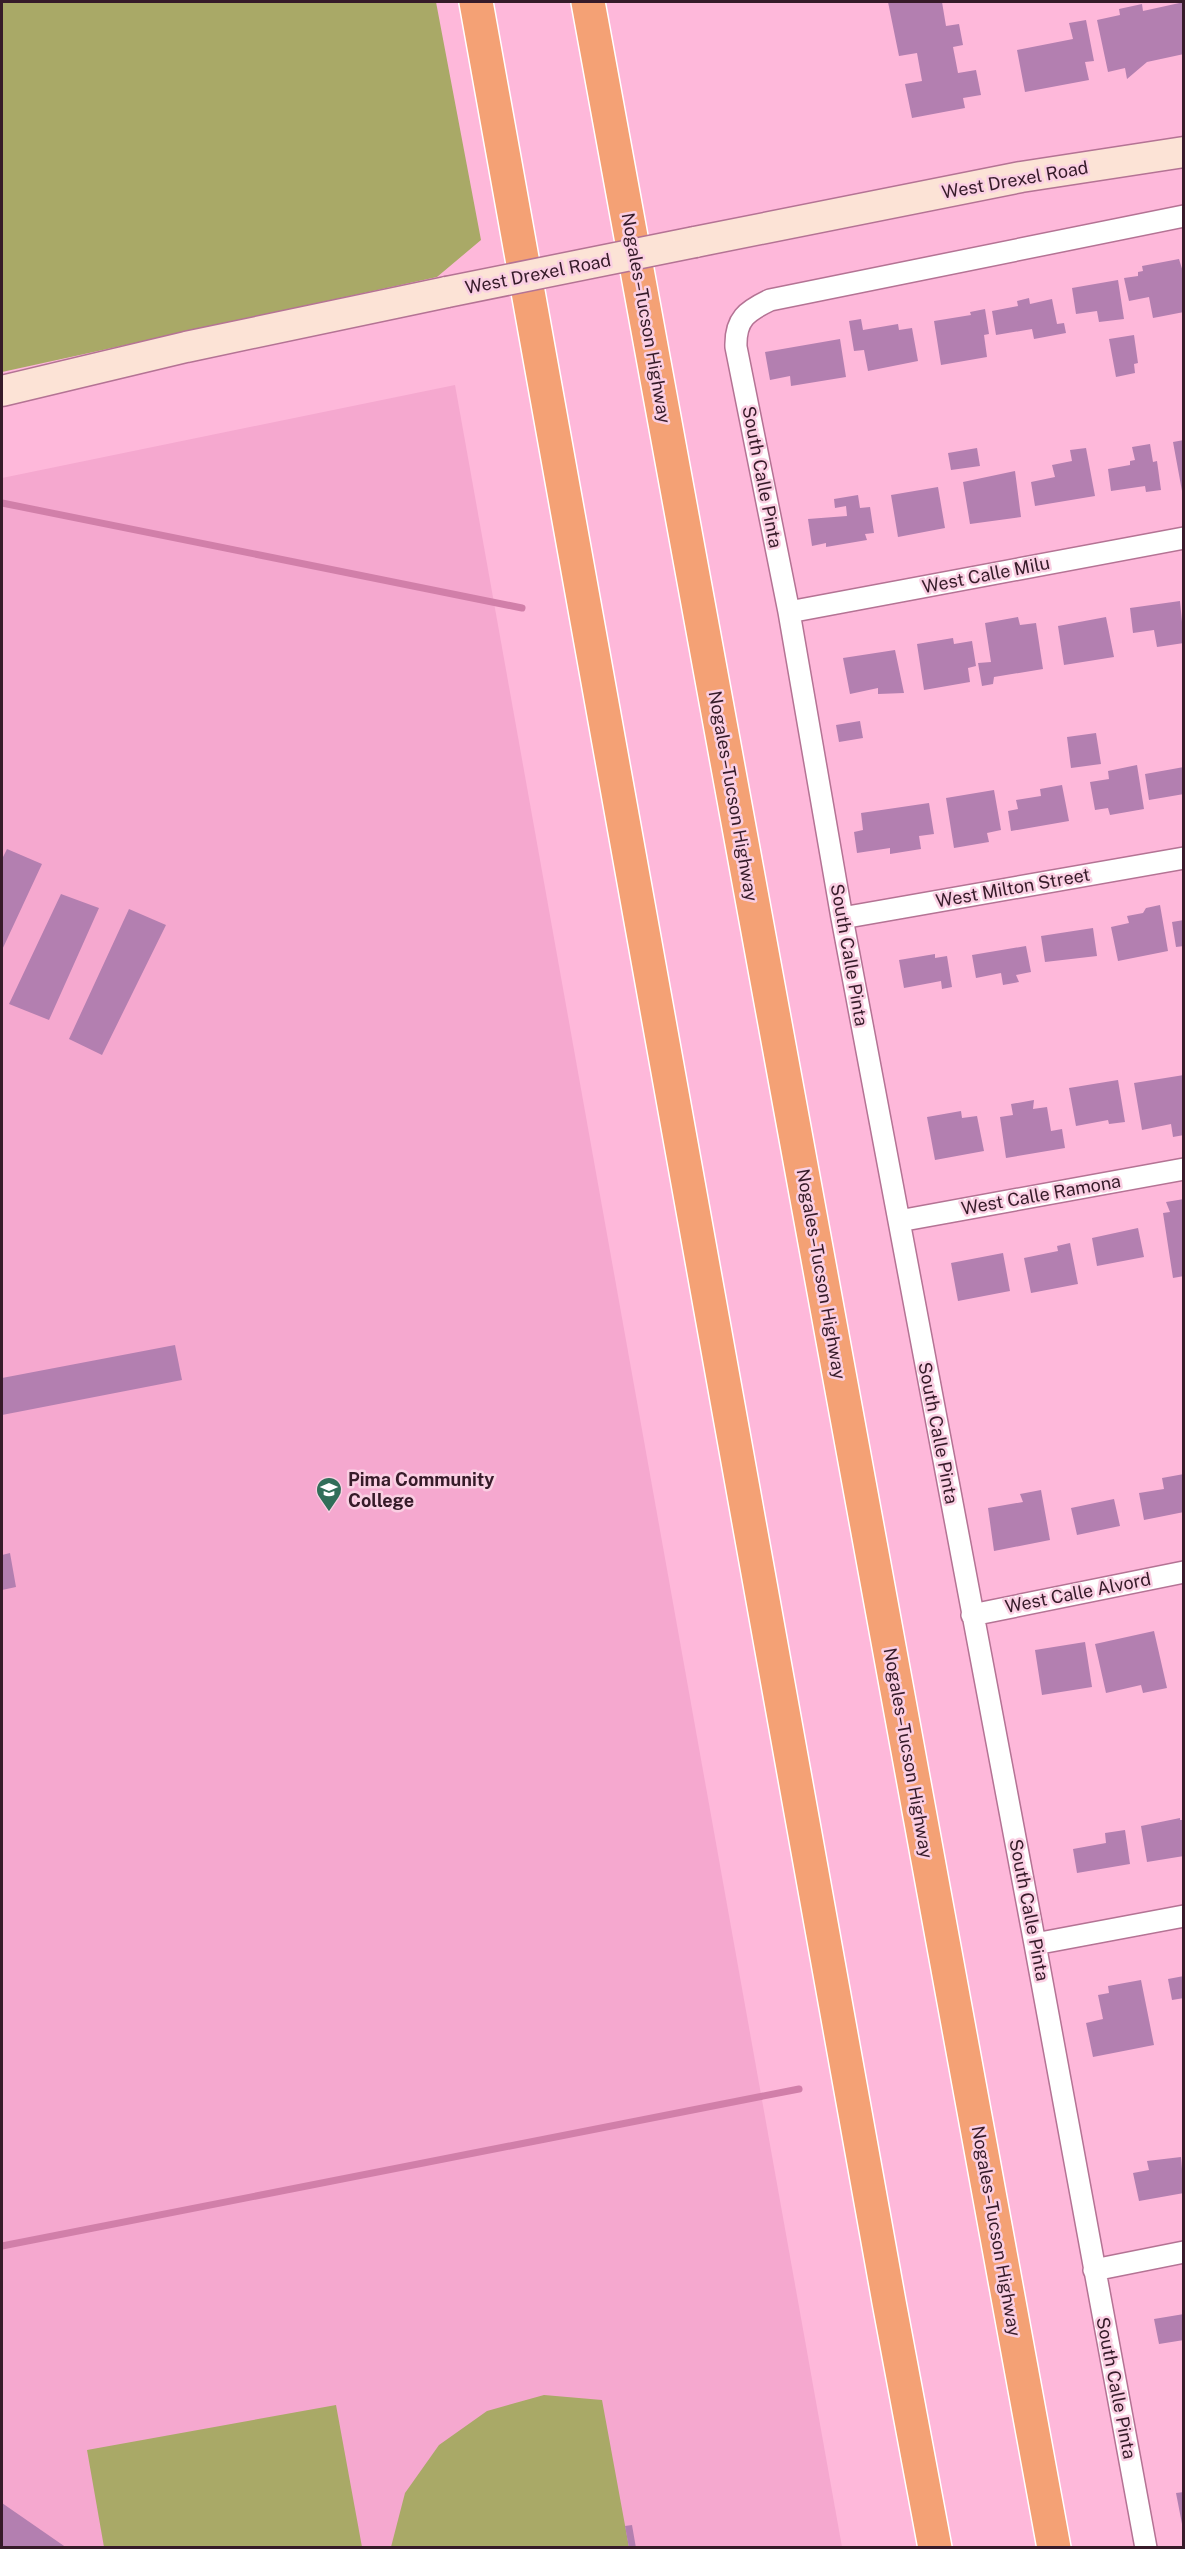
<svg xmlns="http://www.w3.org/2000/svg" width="1185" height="2549" font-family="'Public Sans',sans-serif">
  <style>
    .built { fill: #f5a8cf }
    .green { fill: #a9a967 }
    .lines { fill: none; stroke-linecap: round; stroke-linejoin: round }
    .stream { stroke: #d17fa9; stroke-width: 7 }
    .building { fill: #b37fb0 }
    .street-casing { stroke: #b47394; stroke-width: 24 }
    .secondary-casing { stroke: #b47394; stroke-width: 33 }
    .highway-casing { stroke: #fff; stroke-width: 36 }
    .street { stroke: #fff; stroke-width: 21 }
    .secondary { stroke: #fce3d6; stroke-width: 30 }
    .highway { stroke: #f4a175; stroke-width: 33 }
    .secondary-bridge-casing { stroke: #b47394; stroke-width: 33; stroke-linecap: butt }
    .secondary-bridge { stroke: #fce3d6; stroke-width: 30 }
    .labels { text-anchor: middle; stroke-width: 5; stroke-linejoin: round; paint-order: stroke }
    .street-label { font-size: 18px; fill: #361b29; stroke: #facfe3 }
    .poi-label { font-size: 18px; font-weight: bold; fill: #361b29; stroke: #facfe3; text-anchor: start }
  </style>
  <rect width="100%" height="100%" fill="#feb8da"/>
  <!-- built -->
  <path class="built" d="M 455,385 L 842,2547 L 2,2548 L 2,478 Z"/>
  <!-- green -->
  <path class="green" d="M 2,2 L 436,2 L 481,240 L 437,277 L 2,372 Z
    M 544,2395 L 602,2400 L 629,2547 L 391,2547 L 405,2493 L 439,2445 L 487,2411 Z
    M 336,2405 L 362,2547 L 104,2547 L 87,2450 Z"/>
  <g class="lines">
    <!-- stream -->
    <path class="stream" d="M 2,503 L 522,608
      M 2,2246 L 799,2089"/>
  </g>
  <!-- building -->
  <path class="building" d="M 888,2 L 942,2 L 946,26 L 959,24 L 963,45 L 953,47 L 958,73 L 976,70 L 981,95 L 963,98 L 965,108 L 912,118 L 905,84 L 922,81 L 917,53 L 899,56 Z
    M 1184,2 L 1184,54 L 1147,62 L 1127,79 L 1125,68 L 1108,72 L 1097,20 L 1120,15 L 1119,9 L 1142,4 L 1143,11 Z
    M 1086,20 L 1094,61 L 1085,62 L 1089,80 L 1025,92 L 1017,50 L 1073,39 L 1069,23 Z
    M 1179,259 L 1184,275 L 1184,312 L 1153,318 L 1149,297 L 1129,301 L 1124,278 L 1138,276 L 1138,272 L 1143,271 L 1142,266 Z
    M 1118,280 L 1124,319 L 1099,322 L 1097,311 L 1076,314 L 1072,288 Z
    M 1029,298 L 1030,304 L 1052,299 L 1057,324 L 1064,323 L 1066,333 L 1034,339 L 1032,329 L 996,335 L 992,311 L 1018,306 L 1017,301 Z
    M 985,309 L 989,334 L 984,335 L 987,357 L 941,365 L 934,321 L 971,315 L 970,312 Z
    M 861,319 L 863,330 L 898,324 L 899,330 L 912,328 L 918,361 L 868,371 L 864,350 L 854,351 L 849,321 Z
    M 1134,335 L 1138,363 L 1134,364 L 1135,373 L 1116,377 L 1109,339 Z
    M 840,339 L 846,377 L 791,386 L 790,376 L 770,380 L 765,352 Z
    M 1184,440 L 1184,491 L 1182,491 L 1173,442 Z
    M 1150,444 L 1153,462 L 1157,461 L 1161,490 L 1146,492 L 1145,486 L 1111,491 L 1108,469 L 1130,465 L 1130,461 L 1135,460 L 1132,447 Z
    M 977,448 L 980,466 L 951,470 L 948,453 Z
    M 1086,448 L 1095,496 L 1035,506 L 1031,482 L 1055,477 L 1052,465 L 1072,461 L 1070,450 Z
    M 1015,471 L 1021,517 L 970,524 L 963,482 Z
    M 938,487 L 945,528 L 898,537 L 891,495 Z
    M 858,495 L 860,508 L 870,507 L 874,533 L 865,534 L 867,540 L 826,547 L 826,543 L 812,546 L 808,519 L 847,516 L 846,506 L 835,508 L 834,499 Z
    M 1180,601 L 1184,643 L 1157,647 L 1154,630 L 1133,633 L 1130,608 Z
    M 1018,617 L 1020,625 L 1036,623 L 1043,669 L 994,677 L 993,684 L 982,686 L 978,663 L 991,662 L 985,623 Z
    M 1106,617 L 1114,657 L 1064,665 L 1058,626 Z
    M 953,638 L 954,644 L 972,641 L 976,666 L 968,668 L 970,682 L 924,690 L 917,644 Z
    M 895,650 L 904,693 L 878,694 L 878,688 L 850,694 L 843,658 Z
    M 860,721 L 863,738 L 839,742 L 836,725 Z
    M 1096,733 L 1101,764 L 1071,768 L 1067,737 Z
    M 1137,765 L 1144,809 L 1110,815 L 1108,808 L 1095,810 L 1090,782 L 1109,779 L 1108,771 Z
    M 1184,767 L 1184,794 L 1149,800 L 1145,774 Z
    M 1062,785 L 1069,821 L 1011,831 L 1008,811 L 1018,809 L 1016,800 L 1041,796 L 1040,789 Z
    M 994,790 L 1001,830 L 987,833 L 989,842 L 954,848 L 946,798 Z
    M 929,803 L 934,834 L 919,836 L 921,849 L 890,854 L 890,848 L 857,853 L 854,832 L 863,830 L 861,813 Z
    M 7,849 L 42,864 L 2,950 L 2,859 Z
    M 61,894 L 99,908 L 49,1020 L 9,1004 Z
    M 1160,905 L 1168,951 L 1118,961 L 1111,927 L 1129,923 L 1127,916 L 1143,913 L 1146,908 Z
    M 129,909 L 166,925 L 102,1055 L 69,1039 Z
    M 1184,920 L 1184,946 L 1176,947 L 1172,922 Z
    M 1093,928 L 1097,956 L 1045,962 L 1041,936 Z
    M 1026,946 L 1031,972 L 1016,975 L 1019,982 L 1003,985 L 1001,973 L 976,978 L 972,955 Z
    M 935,954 L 935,958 L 947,956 L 952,987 L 942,989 L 941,981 L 904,988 L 899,960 Z
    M 1184,1075 L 1184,1135 L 1173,1137 L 1171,1124 L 1142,1130 L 1134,1083 Z
    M 1118,1080 L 1125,1122 L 1109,1124 L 1108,1120 L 1076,1126 L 1069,1088 Z
    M 1034,1100 L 1033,1109 L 1047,1107 L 1051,1131 L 1062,1129 L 1065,1148 L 1006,1158 L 1000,1117 L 1013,1115 L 1011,1104 Z
    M 961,1111 L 962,1118 L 977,1116 L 984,1151 L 935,1160 L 927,1117 Z
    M 1184,1199 L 1184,1276 L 1173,1278 L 1163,1213 L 1170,1212 L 1166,1202 Z
    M 1138,1228 L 1144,1257 L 1097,1266 L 1092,1238 Z
    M 1070,1243 L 1078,1284 L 1031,1293 L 1024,1258 L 1058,1251 L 1057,1246 Z
    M 1003,1253 L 1010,1291 L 958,1301 L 951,1263 Z
    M 175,1345 L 182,1380 L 2,1415 L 2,1378 Z
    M 1184,1474 L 1184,1512 L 1144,1520 L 1139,1493 L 1164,1489 L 1162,1478 Z
    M 1041,1490 L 1050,1540 L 994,1551 L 988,1508 L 1023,1502 L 1020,1494 Z
    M 1114,1499 L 1120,1526 L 1077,1535 L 1071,1508 Z
    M 10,1553 L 16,1587 L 2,1590 L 2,1555 Z
    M 1154,1631 L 1167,1688 L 1143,1693 L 1141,1685 L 1106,1693 L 1095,1644 Z
    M 1085,1642 L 1092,1687 L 1042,1695 L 1035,1650 Z
    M 1180,1818 L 1180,1820 L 1184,1820 L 1184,1856 L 1147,1862 L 1141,1826 Z
    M 1125,1830 L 1130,1864 L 1077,1873 L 1073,1849 L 1106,1843 L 1105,1833 Z
    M 1184,1976 L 1184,1998 L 1172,2000 L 1168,1979 Z
    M 1141,1980 L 1154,2045 L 1093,2057 L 1086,2023 L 1103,2019 L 1098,1995 L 1109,1993 L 1108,1986 Z
    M 1181,2157 L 1184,2193 L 1139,2201 L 1133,2173 L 1149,2170 L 1147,2161 Z
    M 1184,2314 L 1184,2340 L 1159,2344 L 1154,2319 Z
    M 1184,2492 L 1184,2524 L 1182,2524 L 1176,2493 Z
    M 2,2503 L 67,2548 L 2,2548 Z
    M 632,2525 L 636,2548 L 629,2548 L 625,2526 Z"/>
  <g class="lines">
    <defs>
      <path id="street" d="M 789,612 L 1184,538
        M 842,918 L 1184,858
        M 899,1221 L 1184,1169
        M 972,1615 L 1184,1572
        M 1035,1944 L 1184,1916
        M 1094,2270 L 1184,2252
        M 1146,2548 L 1035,1944 L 842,918 L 789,612 L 736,347 C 735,319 747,311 770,300 L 1184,216"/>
      <path id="secondary" d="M 695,242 L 1021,177 L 1184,152
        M 2,391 L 186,347 L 447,292"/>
      <path id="highway" d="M 476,2 L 889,2302 L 935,2548
        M 588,2 L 1054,2548"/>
    </defs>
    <!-- street casing -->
    <use href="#street" class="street-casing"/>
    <!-- secondary casing -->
    <use href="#secondary" class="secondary-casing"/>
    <!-- highway casing -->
    <use href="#highway" class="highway-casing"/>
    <!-- street -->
    <use href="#street" class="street"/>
    <!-- secondary -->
    <use href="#secondary" class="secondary"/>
    <!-- highway -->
    <use href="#highway" class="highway"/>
    <defs>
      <path id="secondary-bridge" d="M 447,292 L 695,242"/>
    </defs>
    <!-- secondary-bridge casing -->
    <use href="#secondary-bridge" class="secondary-bridge-casing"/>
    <!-- secondary-bridge -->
    <use href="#secondary-bridge" class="secondary-bridge"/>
  </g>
  <!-- icons -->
  <defs>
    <symbol id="university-pin" viewBox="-11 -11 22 30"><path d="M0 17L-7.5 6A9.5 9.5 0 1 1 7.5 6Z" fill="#316e59" stroke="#facfe3"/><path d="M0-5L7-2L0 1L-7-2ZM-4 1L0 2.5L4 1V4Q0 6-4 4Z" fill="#fff"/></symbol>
  </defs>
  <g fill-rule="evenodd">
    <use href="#university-pin" x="314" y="1475" width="30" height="40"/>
  </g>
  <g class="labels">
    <!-- street labels -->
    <g class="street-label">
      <text transform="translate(1015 180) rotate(-10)" y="6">West Drexel Road</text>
      <text transform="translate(538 274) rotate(-11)" y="6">West Drexel Road</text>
      <text transform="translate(646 318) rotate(80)" y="6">Nogales–Tucson Highway</text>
      <text transform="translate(762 477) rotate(79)" y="6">South Calle Pinta</text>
      <text transform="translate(986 575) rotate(-11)" y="6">West Calle Milu</text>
      <text transform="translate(733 796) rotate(80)" y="6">Nogales–Tucson Highway</text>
      <text transform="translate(1013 888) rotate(-10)" y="6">West Milton Street</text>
      <text transform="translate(849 955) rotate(80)" y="6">South Calle Pinta</text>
      <text transform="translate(1041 1195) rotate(-10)" y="6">West Calle Ramona</text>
      <text transform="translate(821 1274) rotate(80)" y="6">Nogales–Tucson Highway</text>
      <text transform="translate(938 1433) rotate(79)" y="6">South Calle Pinta</text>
      <text transform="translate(1078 1593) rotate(-11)" y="6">West Calle Alvord</text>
      <text transform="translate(908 1753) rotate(80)" y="6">Nogales–Tucson Highway</text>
      <text transform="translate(1029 1910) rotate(79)" y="6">South Calle Pinta</text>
      <text transform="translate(996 2231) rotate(80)" y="6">Nogales–Tucson Highway</text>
      <text transform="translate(1116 2388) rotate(79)" y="6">South Calle Pinta</text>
    </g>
    <!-- poi labels -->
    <g class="poi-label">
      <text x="348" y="1486">Pima Community<tspan x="348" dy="21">College</tspan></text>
    </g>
  </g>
  <!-- border -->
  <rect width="1185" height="2549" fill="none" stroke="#361b29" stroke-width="6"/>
</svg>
